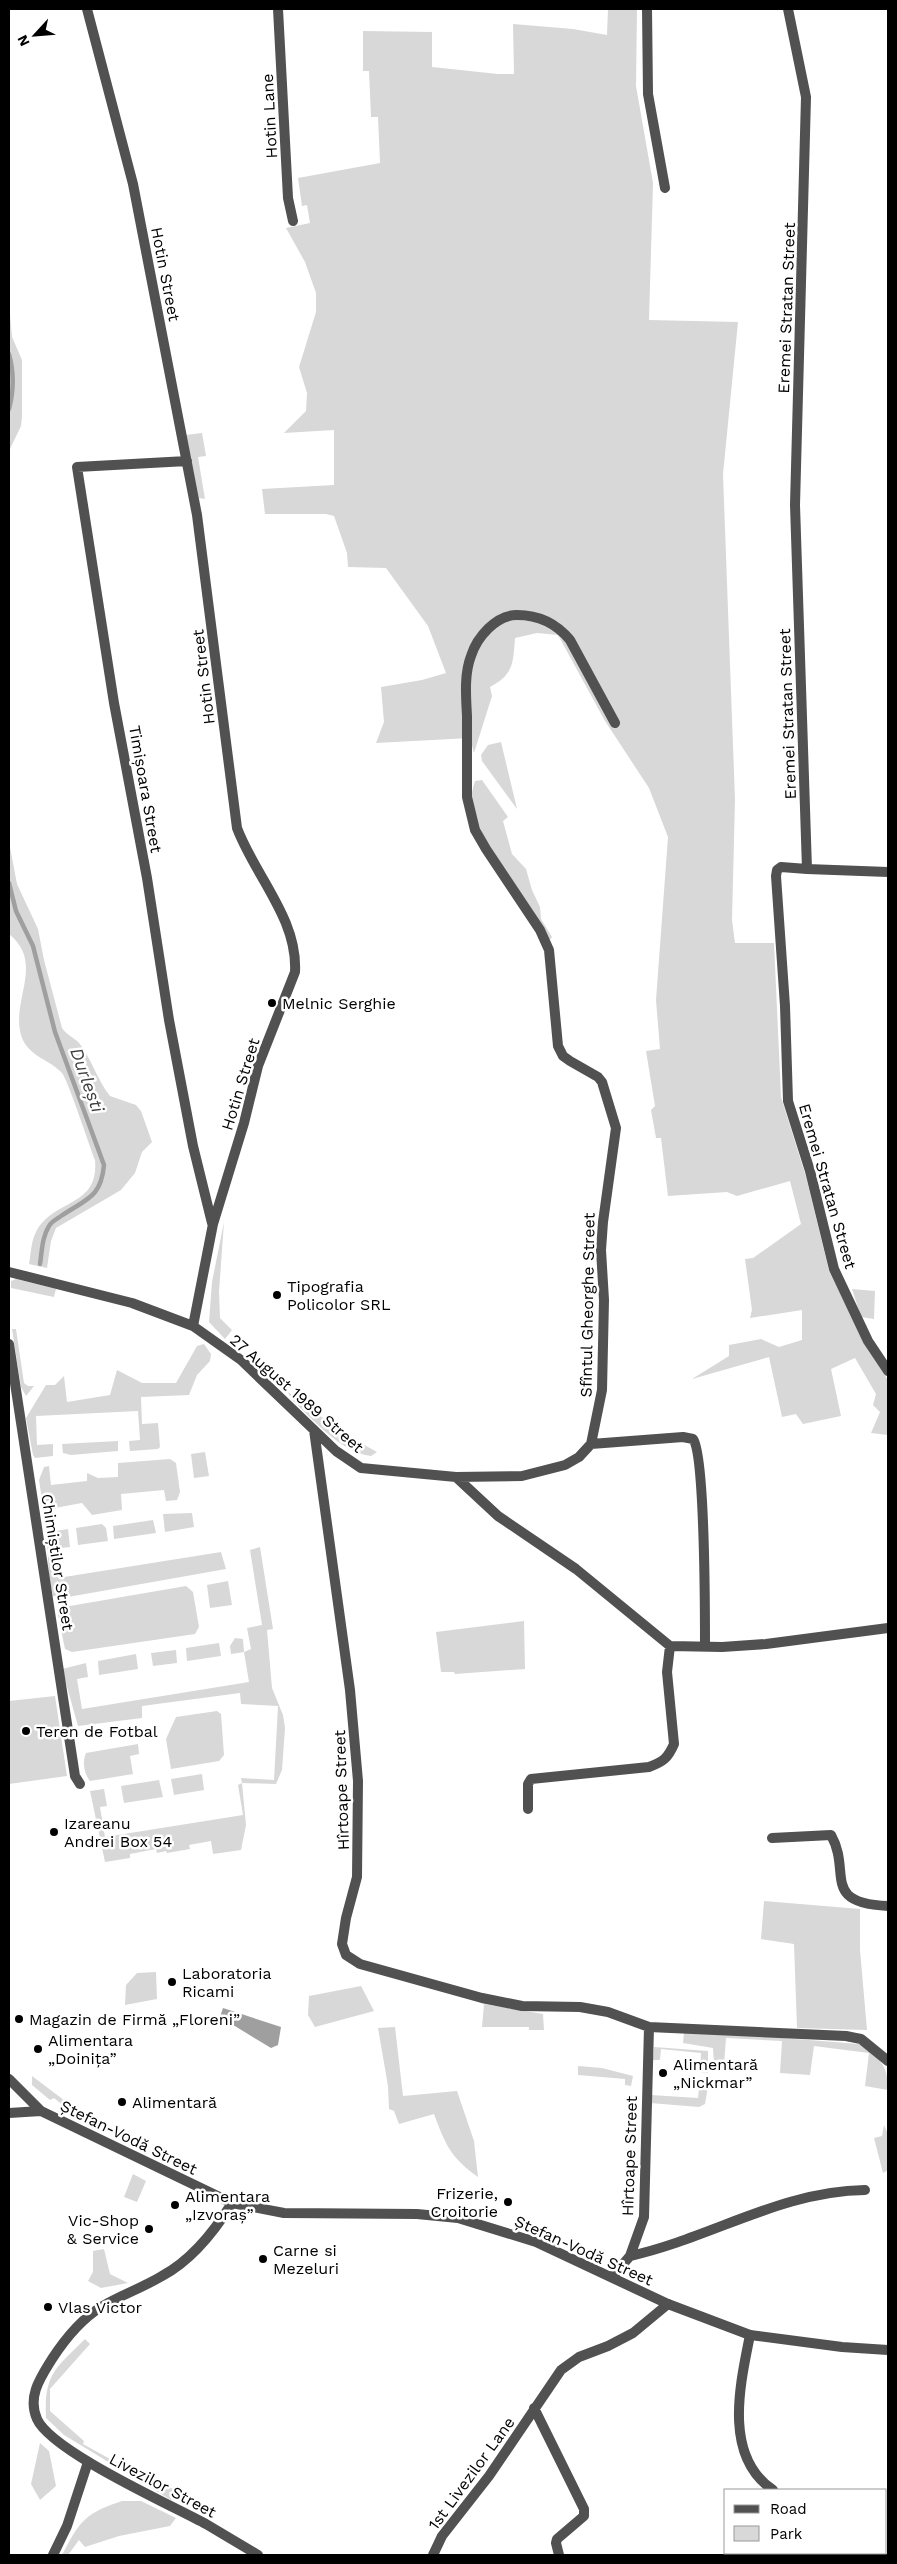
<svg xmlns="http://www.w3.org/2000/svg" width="897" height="2564" font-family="'Work Sans',sans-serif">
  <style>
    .green { fill: #d8d8d8 }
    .water { fill: #9f9f9f }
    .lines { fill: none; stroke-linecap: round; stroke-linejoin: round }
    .stream { stroke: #9f9f9f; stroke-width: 4.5 }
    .minor { stroke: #515151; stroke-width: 10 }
    .tertiary { stroke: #515151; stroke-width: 10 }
    .poi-dot { fill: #000; stroke: #fff; stroke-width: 2 }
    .labels { text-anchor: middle; stroke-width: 5; stroke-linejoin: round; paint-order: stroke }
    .street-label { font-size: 16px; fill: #000; stroke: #fff }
    .poi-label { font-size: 16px; fill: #000; stroke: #fff; text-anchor: start }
    .water-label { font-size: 18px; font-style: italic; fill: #404040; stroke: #fff }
  </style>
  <rect width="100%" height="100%" fill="#fff"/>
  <!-- green -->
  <path class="green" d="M 608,9 L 637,9 L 636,86 L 653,183 L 649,320 L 738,322 L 723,474 L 735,800 L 732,920 L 735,943 L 774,943 L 781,1097 L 806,1177 L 829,1271 L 868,1350 L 888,1380 L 888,1435 L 871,1433 L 880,1412 L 873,1405 L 876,1394 L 855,1358 L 831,1369 L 841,1416 L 803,1424 L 796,1414 L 782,1417 L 769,1357 L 692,1379 L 729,1356 L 729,1345 L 761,1339 L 779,1347 L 802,1340 L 802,1310 L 750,1318 L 752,1310 L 745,1259 L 753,1258 L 801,1224 L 790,1181 L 737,1196 L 727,1192 L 668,1196 L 661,1138 L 656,1138 L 651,1110 L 655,1106 L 646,1051 L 660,1049 L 656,1000 L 668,837 L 649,788 L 605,721 L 558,635 L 537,633 L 515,638 C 513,663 514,674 490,687 L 492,696 L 474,753 L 470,738 L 376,743 L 384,722 L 381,687 L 422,680 L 446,673 L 428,626 L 386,568 L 348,567 L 347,553 L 334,516 L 326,514 L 265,514 L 262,489 L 334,485 L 334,430 L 284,433 L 306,411 L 307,393 L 299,367 L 316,312 L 316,293 L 305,262 L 286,228 L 310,223 L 307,205 L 302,206 L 298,178 L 380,163 L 378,117 L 371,117 L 369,71 L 363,71 L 363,31 L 432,32 L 432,67 L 498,74 L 514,74 L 513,24 L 573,29 L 607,35 Z
    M 9,303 L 12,337 L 22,360 L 22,417 L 21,426 L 9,451 Z
    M 202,433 L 206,456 L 198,457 L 205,499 L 199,498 L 185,435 Z
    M 501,742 L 517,809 L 482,761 L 481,755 L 488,745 Z
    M 482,780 L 508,817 L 503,821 L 512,854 L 526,869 L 532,890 L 540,907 L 541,919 L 552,937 L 550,940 C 529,909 479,846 472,811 C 470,800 472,791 475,781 Z
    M 9,842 L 17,884 L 38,929 L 44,960 L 62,1028 C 67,1036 77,1038 82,1047 C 93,1063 98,1081 110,1096 L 136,1105 L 141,1111 L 152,1142 L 142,1152 L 135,1173 L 121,1190 L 56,1228 L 51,1241 L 47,1268 L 29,1264 C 31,1253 31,1240 37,1230 C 56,1198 99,1207 95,1160 C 90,1147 67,1078 62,1073 C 49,1059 27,1056 21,1035 C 11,1000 45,963 9,934 Z
    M 224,1222 L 219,1292 L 220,1318 L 232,1330 L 225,1339 L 209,1322 L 212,1282 Z
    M 16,1279 L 56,1289 L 54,1297 L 11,1288 L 11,1281 Z
    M 852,1289 L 875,1291 L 874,1319 L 861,1317 Z
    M 12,1329 L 16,1329 L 24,1383 L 28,1386 L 34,1386 L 26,1396 L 21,1387 Z
    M 204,1344 L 211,1354 L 210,1361 L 197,1375 L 189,1395 L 141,1397 L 142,1424 L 158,1423 L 160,1447 L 158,1449 L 130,1451 L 129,1441 L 140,1440 L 138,1411 L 36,1416 L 37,1445 L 53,1444 L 53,1456 L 35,1458 L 33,1455 L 26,1418 L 46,1385 L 55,1385 L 64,1376 L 67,1402 L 110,1395 L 117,1370 L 142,1383 L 176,1383 L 197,1346 Z
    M 288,1392 L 346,1435 L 377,1452 L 371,1456 C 340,1452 313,1419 291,1399 Z
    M 118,1441 L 118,1451 L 71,1455 L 63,1453 L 62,1444 Z
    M 205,1452 L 209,1476 L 194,1478 L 191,1454 Z
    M 170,1459 L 176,1463 L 180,1492 L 177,1500 L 166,1501 L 164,1490 L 121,1494 L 122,1510 L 92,1515 L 82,1503 L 49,1509 L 43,1506 L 39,1480 L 44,1467 L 49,1466 L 51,1485 L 87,1481 L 87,1473 L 98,1478 L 118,1477 L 118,1463 Z
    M 192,1513 L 194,1527 L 165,1532 L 163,1514 Z
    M 153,1520 L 156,1533 L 114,1539 L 113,1526 Z
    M 102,1524 L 106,1528 L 108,1541 L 78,1545 L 76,1528 Z
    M 68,1529 L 70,1547 L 53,1549 L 58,1578 L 221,1552 L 226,1569 L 68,1597 L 53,1596 L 49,1579 L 47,1537 L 50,1532 Z
    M 260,1547 L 273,1629 L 267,1630 L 272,1688 L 283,1715 L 285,1728 L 282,1770 L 276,1784 L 242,1783 L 246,1825 L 241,1850 L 213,1854 L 211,1841 L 189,1845 L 190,1849 L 167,1853 L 166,1851 L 157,1853 L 156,1849 L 130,1854 L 130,1858 L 105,1862 L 90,1791 L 104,1789 L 107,1806 L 100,1807 L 105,1837 L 243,1815 L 238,1785 L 242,1783 L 241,1778 L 274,1780 L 278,1706 L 241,1704 L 240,1693 L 142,1706 L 142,1718 L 78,1726 L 62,1669 L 86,1663 L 88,1677 L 77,1679 L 82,1709 L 249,1682 L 244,1652 L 231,1654 L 230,1646 L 235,1638 L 243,1639 L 244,1652 L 251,1649 L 247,1628 L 262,1625 L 250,1550 Z
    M 228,1581 L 232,1605 L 210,1608 L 207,1585 Z
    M 186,1586 L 193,1592 L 199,1627 L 195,1634 L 72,1652 L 65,1649 L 58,1615 L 64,1607 Z
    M 524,1621 L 525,1669 L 455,1674 L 454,1672 L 441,1672 L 436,1632 Z
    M 219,1643 L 221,1656 L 187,1661 L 186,1648 Z
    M 176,1650 L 177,1663 L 153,1666 L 151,1653 Z
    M 136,1654 L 138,1669 L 99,1675 L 98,1661 Z
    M 55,1696 L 67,1776 L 9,1784 L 9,1701 Z
    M 217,1711 L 221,1714 L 224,1755 L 219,1761 L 171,1769 L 166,1739 L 176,1717 Z
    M 138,1744 L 139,1754 L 130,1756 L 133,1774 L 90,1781 C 84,1774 82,1762 86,1753 Z
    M 202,1774 L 204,1790 L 174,1795 L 171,1779 Z
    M 159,1780 L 163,1797 L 124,1803 L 121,1786 Z
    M 764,1901 L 860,1909 L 860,1950 L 867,2030 L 797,2028 L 794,1944 L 761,1939 Z
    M 156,1972 L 157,1999 L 125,2005 L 126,1985 L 137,1973 Z
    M 361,1986 L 374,2011 L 315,2027 L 308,2015 L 309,1996 Z
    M 484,2004 L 543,2014 L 544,2030 L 529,2030 L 529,2027 L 482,2027 Z
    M 395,2027 L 403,2096 L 457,2091 L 474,2141 L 478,2177 C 451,2158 445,2144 434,2114 L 399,2124 L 394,2111 L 389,2109 L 388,2086 L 378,2028 Z
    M 696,2031 L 859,2044 C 880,2060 888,2063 888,2090 L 865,2086 L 869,2053 L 814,2046 L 810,2075 L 780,2073 L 782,2041 L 726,2038 L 724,2065 L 714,2064 L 713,2048 L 683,2043 L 684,2032 Z
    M 654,2047 L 708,2051 L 708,2073 L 700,2072 L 701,2053 L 661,2049 L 660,2060 L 653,2060 Z
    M 578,2066 L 602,2068 L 633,2076 L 631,2086 L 625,2085 L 625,2079 L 578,2075 Z
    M 32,2076 L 85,2116 C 72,2118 64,2105 54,2098 L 50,2100 L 32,2085 Z
    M 700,2079 L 709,2081 L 705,2104 L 699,2107 L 650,2103 L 651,2095 L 698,2098 Z
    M 884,2125 L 888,2134 L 888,2170 L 883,2173 L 874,2138 L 882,2136 Z
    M 133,2174 L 146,2181 L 137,2202 L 124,2197 Z
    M 104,2249 L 110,2274 L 128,2283 L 101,2288 L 88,2281 L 93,2272 L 93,2251 Z
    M 85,2339 L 90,2344 L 50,2389 L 50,2411 L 84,2441 L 83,2444 L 164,2489 L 168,2487 L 177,2490 L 171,2500 L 64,2435 L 46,2418 C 44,2374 55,2369 85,2339 Z
    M 40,2443 L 49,2451 L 56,2486 L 40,2500 L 31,2484 Z
    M 122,2501 L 141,2501 L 176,2518 L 170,2526 L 119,2536 L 85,2547 L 79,2540 L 68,2555 L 62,2555 C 79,2522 85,2513 122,2501 Z"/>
  <!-- water -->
  <path class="water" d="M 223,2008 L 281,2027 L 278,2045 L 271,2048 L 220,2017 Z"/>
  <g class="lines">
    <!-- stream -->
    <path class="stream" d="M 9,354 C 14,372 14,390 9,409
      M 9,883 L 16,911 L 33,946 L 55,1032 L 104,1165 C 101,1198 86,1199 61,1216 C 57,1219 52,1221 49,1226 C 42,1237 42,1251 40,1264"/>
    <!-- minor -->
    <path class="minor" d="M 87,9 L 133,184 L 197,515 L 237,828 C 255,876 298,919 295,972 L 258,1066 L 244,1123 L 213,1224 L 193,1326
      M 278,9 L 288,198 L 293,221
      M 647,9 L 648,94 L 665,188
      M 788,9 L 806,97 L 795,505 L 807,869 L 781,867 L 777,870 L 776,876 L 785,1006 L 788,1101 L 810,1171 L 834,1269 L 868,1341 L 888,1371
      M 187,461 L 77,467 L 114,703 L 147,878 L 169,1020 L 193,1146 L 212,1223
      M 807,869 L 888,872
      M 9,1272 L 132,1303 L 193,1326 L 241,1360 L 336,1451 L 361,1468 L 456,1477 L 522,1476 L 565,1465 L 579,1457 L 591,1444 L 683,1437 L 693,1439 C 705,1454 705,1617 705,1647
      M 9,1344 L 75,1776 L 80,1784
      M 314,1430 L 350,1690 L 358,1781 L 357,1877 L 346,1918 L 342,1944 L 346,1955 L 360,1964 L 482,1998 L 522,2006 L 580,2007 L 608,2012 L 649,2027 L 644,2217 L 630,2256 L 612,2277
      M 591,1444 L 602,1390 L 604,1300 L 601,1250 L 603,1222 L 616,1128 L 602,1082 L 598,1077 L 570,1061 L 563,1056 L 558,1046 L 549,950 L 540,930 L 486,849 L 475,830 L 467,797 C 467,770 467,743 467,716 C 466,697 464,674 471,656 C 477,637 496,615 517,615 C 538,615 556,623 570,640 L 615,723
      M 456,1477 L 498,1516 L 576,1569 L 670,1646 L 722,1647 L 766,1644 L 888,1628
      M 528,1809 L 528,1784 L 531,1779 L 649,1767 C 663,1762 668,1758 674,1744 L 667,1672 L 670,1646
      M 772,1838 L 831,1835 C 852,1872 820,1903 888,1906
      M 649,2027 L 846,2036 L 861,2039 L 888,2061
      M 630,2256 C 711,2238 781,2191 865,2190
      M 750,2335 C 740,2385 723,2456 773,2490
      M 534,2408 L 584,2509 L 584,2516 L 557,2539 L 556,2543 L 559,2555
      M 869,2553 L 872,2555
      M 53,2555 L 67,2526 L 88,2462
      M 433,2555 L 442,2536 L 489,2476 L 561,2370 L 579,2357 L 608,2346 L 633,2333 L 668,2304"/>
    <!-- tertiary -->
    <path class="tertiary" d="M 9,2079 L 41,2111 L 232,2203 L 284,2213 L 417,2214 L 458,2218 L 536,2242 L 668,2304 L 750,2335 L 842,2347 L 888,2350
      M 9,2113 L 41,2111
      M 232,2203 C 214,2232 192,2260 162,2276 C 142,2288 121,2295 101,2307 C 80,2320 65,2339 52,2359 C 41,2377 27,2396 37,2419 C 51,2451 171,2505 206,2524 C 223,2534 241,2545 258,2555"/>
  </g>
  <!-- markers -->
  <g class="poi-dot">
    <circle cx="272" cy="1003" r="5"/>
    <circle cx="277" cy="1295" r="5"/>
    <circle cx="26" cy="1731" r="5"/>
    <circle cx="54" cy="1832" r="5"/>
    <circle cx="172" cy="1982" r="5"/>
    <circle cx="19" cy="2019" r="5"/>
    <circle cx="38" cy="2049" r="5"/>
    <circle cx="663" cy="2073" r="5"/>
    <circle cx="122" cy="2102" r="5"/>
    <circle cx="508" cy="2202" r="5"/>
    <circle cx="175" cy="2205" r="5"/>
    <circle cx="149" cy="2229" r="5"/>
    <circle cx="263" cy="2259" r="5"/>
    <circle cx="48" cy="2307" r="5"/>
  </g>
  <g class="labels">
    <!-- street labels -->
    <g class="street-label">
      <text transform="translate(269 116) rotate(-93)" y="6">Hotin Lane</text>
      <text transform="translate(166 274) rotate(79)" y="6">Hotin Street</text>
      <text transform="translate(786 308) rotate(-88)" y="6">Eremei Stratan Street</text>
      <text transform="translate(203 677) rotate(-97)" y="6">Hotin Street</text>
      <text transform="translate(787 714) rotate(-92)" y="6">Eremei Stratan Street</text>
      <text transform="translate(146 789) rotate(80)" y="6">Timișoara Street</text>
      <text transform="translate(240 1084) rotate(-73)" y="6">Hotin Street</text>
      <text transform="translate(828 1186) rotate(74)" y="6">Eremei Stratan Street</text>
      <text transform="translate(587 1305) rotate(-89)" y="6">Sfîntul Gheorghe Street</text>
      <text transform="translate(297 1393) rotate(41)" y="6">27 August 1989 Street</text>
      <text transform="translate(58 1562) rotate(81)" y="6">Chimiștilor Street</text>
      <text transform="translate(341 1790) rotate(-92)" y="6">Hîrtoape Street</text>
      <text transform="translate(129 2137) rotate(26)" y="6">Ștefan-Vodă Street</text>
      <text transform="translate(629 2156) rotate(-88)" y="6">Hîrtoape Street</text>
      <text transform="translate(584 2250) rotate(24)" y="6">Ștefan-Vodă Street</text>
      <text transform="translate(471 2473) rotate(-54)" y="6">1st Livezilor Lane</text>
      <text transform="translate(163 2485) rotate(28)" y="6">Livezilor Street</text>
    </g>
    <!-- poi labels -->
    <g class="poi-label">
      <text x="282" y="1009">Melnic Serghie</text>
      <text x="287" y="1292">Tipografia<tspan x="287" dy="18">Policolor SRL</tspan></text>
      <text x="36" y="1737">Teren de Fotbal</text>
      <text x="64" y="1829">Izareanu<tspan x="64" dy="18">Andrei Box 54</tspan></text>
      <text x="182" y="1979">Laboratoria<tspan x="182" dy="18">Ricami</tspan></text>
      <text x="29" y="2025">Magazin de Firmă „Floreni”</text>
      <text x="48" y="2046">Alimentara<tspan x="48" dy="18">„Doinița”</tspan></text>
      <text x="673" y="2070">Alimentară<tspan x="673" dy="18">„Nickmar”</tspan></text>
      <text x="132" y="2108">Alimentară</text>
      <text x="498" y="2199" text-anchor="end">Frizerie,<tspan x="498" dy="18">Croitorie</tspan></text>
      <text x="185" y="2202">Alimentara<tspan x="185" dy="18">„Izvoraș”</tspan></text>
      <text x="139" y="2226" text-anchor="end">Vic-Shop<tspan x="139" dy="18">&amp; Service</tspan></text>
      <text x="273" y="2256">Carne si<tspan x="273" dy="18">Mezeluri</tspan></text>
      <text x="58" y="2313">Vlas Victor</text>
    </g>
    <!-- water labels -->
    <g class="water-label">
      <text transform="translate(87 1080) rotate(70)" y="6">Durlești</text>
    </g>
  </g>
  <!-- border -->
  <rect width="897" height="2564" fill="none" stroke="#000000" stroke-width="20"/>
  <!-- legend -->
  <rect x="724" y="2489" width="162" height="65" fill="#ffffff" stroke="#999999"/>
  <rect x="734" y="2505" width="25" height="8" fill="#515151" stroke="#999999"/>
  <text x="770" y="2514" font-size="15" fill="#000000">Road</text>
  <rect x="734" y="2526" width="25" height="15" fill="#d8d8d8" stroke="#999999"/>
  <text x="770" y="2539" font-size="15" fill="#000000">Park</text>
  <!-- north arrow -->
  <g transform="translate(35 35) rotate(244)" stroke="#ffffff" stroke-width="4" paint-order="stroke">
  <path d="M0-4L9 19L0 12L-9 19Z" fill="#000000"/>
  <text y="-8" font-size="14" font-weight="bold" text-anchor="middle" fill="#000000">N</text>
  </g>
</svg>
